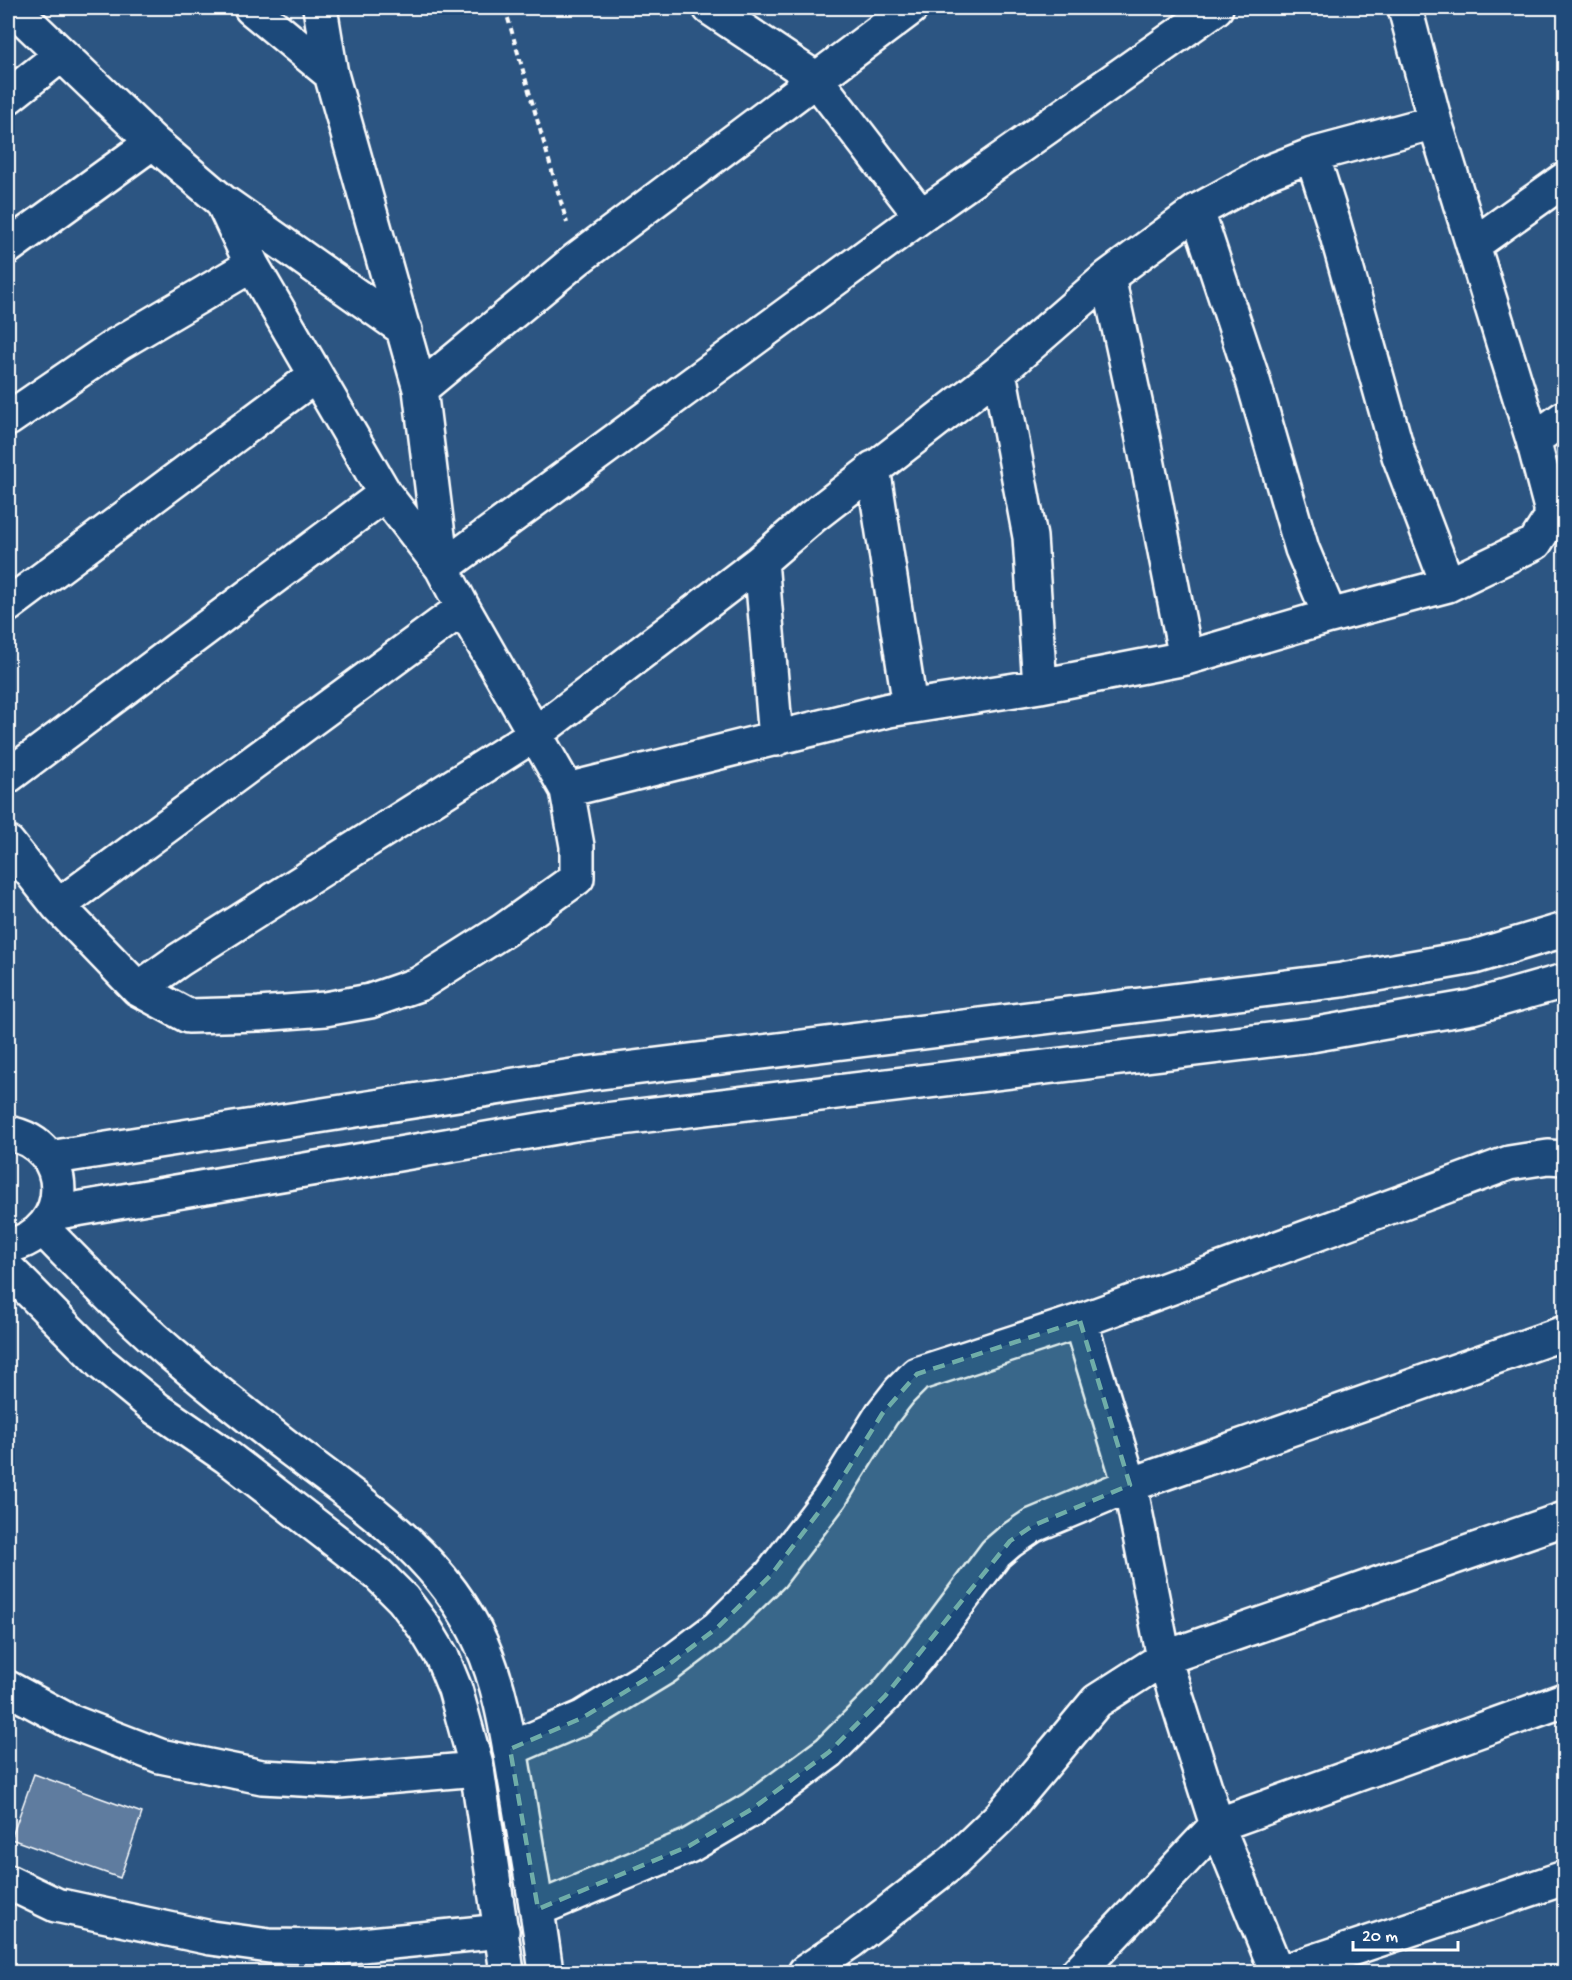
<svg xmlns="http://www.w3.org/2000/svg" width="1572" height="1980" font-family="'Gochi Hand',sans-serif">
  <style>
    .building { fill: #5e7c9f; stroke: #fff; stroke-width: 1.5 }
    .lines { fill: none; stroke-linecap: round; stroke-linejoin: round }
    .minor-casing { stroke: #fff; stroke-width: 38 }
    .tertiary-casing { stroke: #fff; stroke-width: 38 }
    .path { stroke: #fff; stroke-width: 4; stroke-dasharray: 6 4.5; stroke-linecap: butt }
    .minor { stroke: #1f4a7a; stroke-width: 33 }
    .tertiary { stroke: #1f4a7a; stroke-width: 33 }
    .marked { fill: #6fada8; fill-opacity: 0.2; stroke: #6fada8; stroke-width: 4.5; stroke-dasharray: 12 8; stroke-linejoin: round }
  </style>
  <rect width="100%" height="100%" fill="#2c5582"/>
  <filter id="ink" filterUnits="userSpaceOnUse"><feTurbulence type="fractalNoise" baseFrequency=".0167" numOctaves="2"/><feDisplacementMap in="SourceGraphic" scale="12" xChannelSelector="R" yChannelSelector="G"/><feConvolveMatrix kernelMatrix="1 2 1 2 8 2 1 2 1" color-interpolation-filters="sRGB"/></filter>
  <g filter="url(#ink)">
    <!-- building -->
    <path class="building" d="M 34,1774 L 142,1813 L 120,1878 L 11,1839 Z"/>
    <g class="lines">
      <defs>
        <path id="minor" d="M 251,8 L 331,74
          M 320,8 L 331,74 L 420,389 L 442,568 L 921,216 L 1216,8
          M 710,8 L 815,78 L 921,216
          M 1405,8 L 1435,122 L 1533,440 L 1564,418
          M 8,97 L 61,55
          M 1312,155 L 1333,221 L 1399,456 L 1448,585
          M 225,203 L 405,330
          M 1197,211 L 1252,377 L 1302,549 L 1330,616 L 1448,585 L 1535,543 L 1551,518 L 1551,508 L 1533,440
          M 1473,245 L 1564,180
          M 8,247 L 153,142
          M 1108,277 L 1142,434 L 1186,658
          M 999,372 L 1030,537 L 1040,686
          M 420,389 L 577,259 L 911,8
          M 8,419 L 118,344 L 252,265
          M 873,468 L 910,706
          M 761,561 L 776,739
          M 8,605 L 316,375
          M 8,776 L 385,494
          M 567,790 L 889,710 L 1040,686 L 1186,658 L 1330,616
          M 8,843 L 58,906 L 138,989 L 188,1016 L 259,1014 L 325,1009 L 370,1001 L 419,984 L 504,930 L 577,878 L 577,846 L 567,790 L 463,608 L 442,568 L 385,494 L 252,265 L 222,201 L 153,142 L 13,8
          M 58,906 L 463,608
          M 138,989 L 179,960 L 535,734 L 761,561 L 812,517 L 999,372 L 1108,277 L 1197,211 L 1266,173 L 1312,155 L 1435,122
          M 1080,1321 L 1130,1485 L 1164,1658 L 1217,1825 L 1277,1972
          M 8,1688 L 69,1721 L 160,1756 L 262,1777 L 339,1781 L 477,1769
          M 510,1749 L 582,1718 L 664,1668 L 717,1628 L 771,1575 L 831,1496 L 882,1414 L 900,1391 L 917,1374 L 1080,1321 L 1509,1163 L 1548,1157 L 1564,1158
          M 8,1882 L 56,1905 L 211,1938 L 269,1946 L 341,1947 L 502,1931
          M 538,1909 L 689,1846 L 752,1809 L 829,1752 L 885,1696 L 918,1657 L 996,1553 L 1010,1541 L 1032,1526 L 1130,1485 L 1564,1333
          M 805,1972 L 851,1941 L 954,1861 L 1001,1816 L 1097,1701 L 1164,1658 L 1564,1519
          M 1078,1972 L 1217,1825 L 1564,1700
          M 1282,1972 L 1564,1878"/>
        <path id="tertiary" d="M 8,1133 C 74,1145 75,1232 8,1246
          M 49,1158 L 585,1074 L 1342,980 L 1474,957 L 1564,930
          M 53,1213 L 580,1123 L 1311,1035 L 1472,1007 L 1564,981
          M 43,1229 C 89,1276 135,1324 186,1366 C 220,1395 255,1422 290,1449 C 362,1503 444,1558 481,1643 C 502,1690 508,1739 517,1790 C 527,1851 538,1911 546,1972
          M 8,1269 L 101,1363 L 157,1409 L 227,1457 L 378,1574 L 403,1599 L 424,1627 L 442,1657 L 455,1689 L 477,1769 L 507,1972"/>
      </defs>
      <!-- minor casing -->
      <use href="#minor" class="minor-casing"/>
      <!-- tertiary casing -->
      <use href="#tertiary" class="tertiary-casing"/>
      <!-- path -->
      <path class="path" d="M 505,8 L 567,223"/>
      <!-- minor -->
      <use href="#minor" class="minor"/>
      <!-- tertiary -->
      <use href="#tertiary" class="tertiary"/>
    </g>
  </g>
  <!-- marked area -->
  <path class="marked" d="M 1080,1321 L 1130,1485 L 1032,1526 L 1010,1541 L 885,1696 L 829,1752 L 752,1809 L 689,1846 L 538,1909 L 510,1749 L 582,1718 L 664,1668 L 717,1628 L 771,1575 L 831,1496 L 882,1414 L 917,1374 Z"/>
  <!-- margin -->
  <rect width="1572" height="1980" fill="none" stroke="#1f4a7a" stroke-width="30"/>
  <rect x="15" y="15" width="1542" height="1950" fill="none" stroke="#fff" stroke-width="2" filter="url(#ink)"/>
  <!-- scale -->
  <path d="M1353 1941v9h105v-9" fill="none" stroke="#ffffff" stroke-width="3"/>
  <text x="1362" y="1941" font-size="18" fill="#ffffff" stroke="#1f4a7a" stroke-width="4.5" paint-order="stroke">20 m</text>
</svg>
